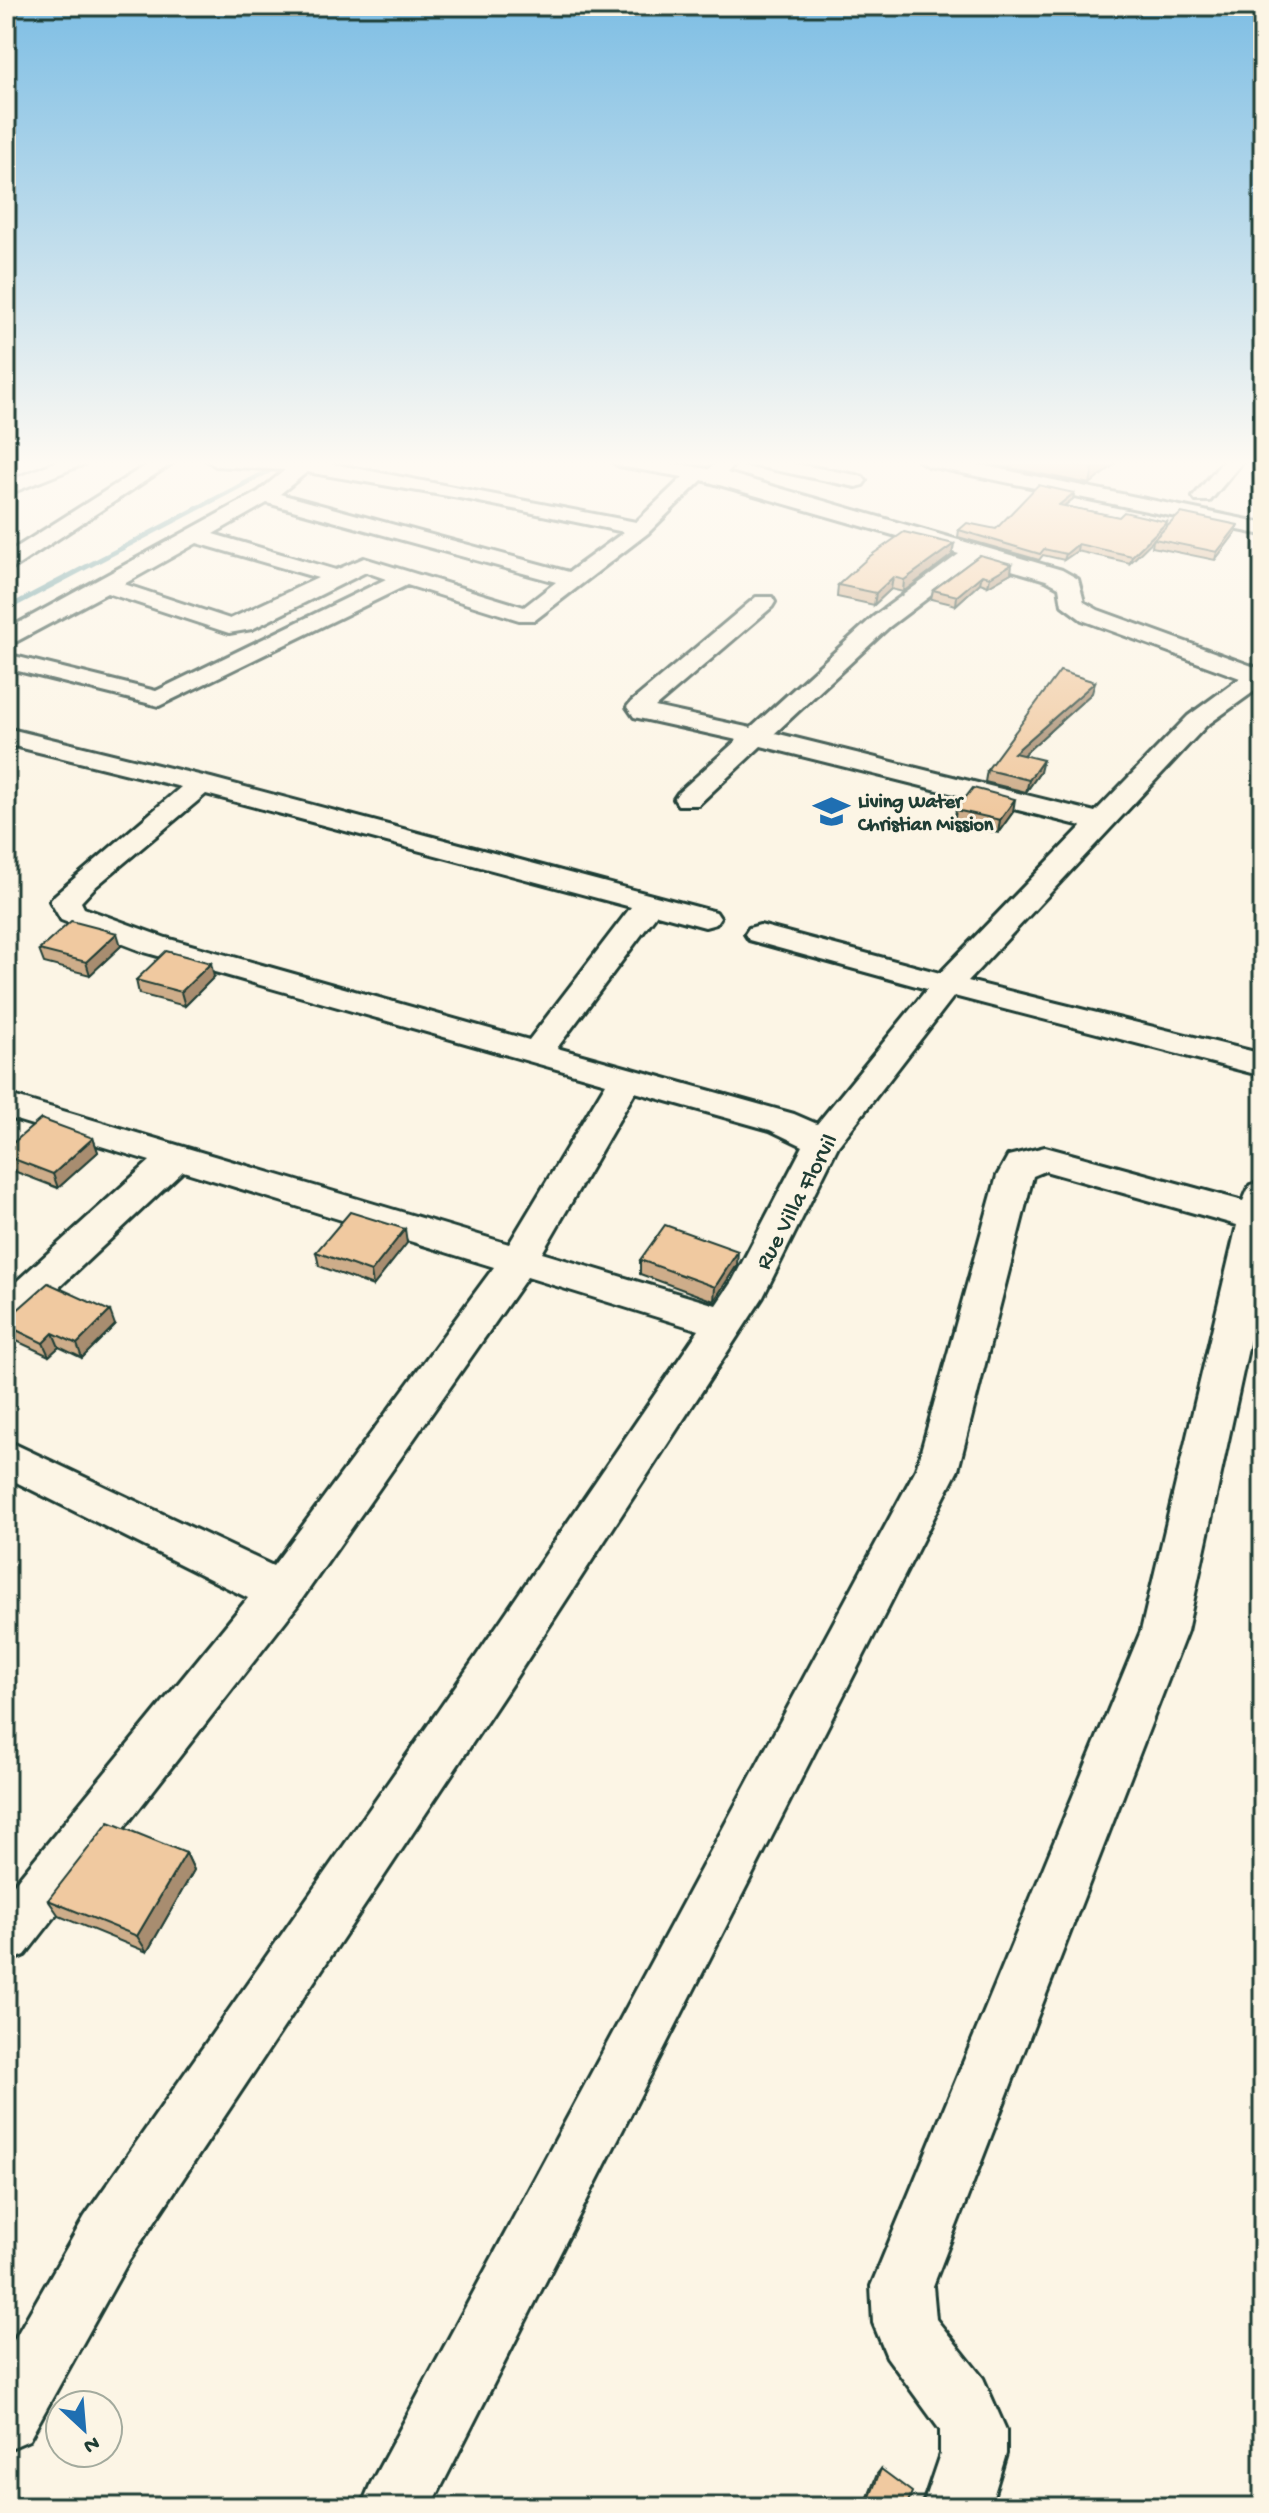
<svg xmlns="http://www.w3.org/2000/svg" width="1269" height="2513" font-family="'Gochi Hand',sans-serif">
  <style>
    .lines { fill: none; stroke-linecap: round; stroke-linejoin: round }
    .stream { stroke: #59949a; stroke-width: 5 }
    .minor-casing { stroke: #1f3d34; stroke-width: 6 }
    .minor { fill: #fcf5e5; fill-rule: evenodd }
    .wall { fill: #cead8a; stroke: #1f3d34; stroke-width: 2 }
    .shaded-wall { fill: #a88d70; stroke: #1f3d34; stroke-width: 2 }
    .building { fill: #f0c9a0; stroke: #1f3d34; stroke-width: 2 }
    .labels { text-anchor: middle; stroke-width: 6; stroke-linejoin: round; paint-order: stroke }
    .far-poi-label { font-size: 20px; font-weight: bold; fill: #1f3d34; stroke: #fcf5e5; text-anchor: start }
    .street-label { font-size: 24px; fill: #1f3d34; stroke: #fcf5e5 }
  </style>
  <rect width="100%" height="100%" fill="#fcf5e5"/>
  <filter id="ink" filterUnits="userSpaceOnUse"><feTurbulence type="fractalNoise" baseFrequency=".0125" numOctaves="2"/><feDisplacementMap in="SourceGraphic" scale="16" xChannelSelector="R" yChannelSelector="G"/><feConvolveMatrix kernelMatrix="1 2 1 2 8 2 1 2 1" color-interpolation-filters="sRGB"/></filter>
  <g filter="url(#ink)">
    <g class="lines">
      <!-- stream -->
      <path class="stream" d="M 6,609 L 282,464 L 281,460"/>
      <defs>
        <path id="minor" d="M 60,460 L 87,460 L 84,464 L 6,495 L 6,482 Z
          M 154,460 L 177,460 L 14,568 L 6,570 L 6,554 Z
          M 206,460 L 313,460 L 636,522 L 683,477 L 619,466 L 609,460 L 653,460 L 709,469 L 718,460 L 775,460 L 856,475 L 863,477 L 866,481 L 863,485 L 856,487 L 736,462 L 727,473 L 1062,570 L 1078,579 L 1084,602 L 1098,610 L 1263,670 L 1263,685 L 1206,726 L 968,981 L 1263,1054 L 1263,1076 L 954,996 L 838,1146 L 763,1297 L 509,1688 L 129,2260 L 29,2440 L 6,2450 L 6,2354 L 85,2216 L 475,1658 L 699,1330 L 527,1277 L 297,1606 L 25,1955 L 6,1963 L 6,1894 L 248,1598 L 6,1477 L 6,1440 L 273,1566 L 494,1267 L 183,1171 L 20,1324 L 6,1329 L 6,1291 L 150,1161 L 6,1117 L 6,1094 L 509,1244 L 606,1083 L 144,952 L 61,920 L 50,901 L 55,895 L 181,787 L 6,744 L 6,728 L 211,778 L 716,912 L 720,918 L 716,924 L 705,927 L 657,914 L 557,1048 L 794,1114 L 817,1124 L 927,989 L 749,940 L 745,934 L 749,928 L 760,925 L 940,973 L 1082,826 L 761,746 L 698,805 L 678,805 L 674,799 L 678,793 L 737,740 L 634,717 L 627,707 L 631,702 L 756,597 L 772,597 L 775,602 L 772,607 L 655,707 L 751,728 L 873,617 L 959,554 L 702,480 L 648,533 L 535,620 L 519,620 L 407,585 L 159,706 L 6,668 L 6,654 L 156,691 L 386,579 L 366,572 L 252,629 L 229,633 L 107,593 L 6,647 L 6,630 L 258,492 L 285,470 L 216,466 ZM 307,472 L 465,499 L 624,532 L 569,572 L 280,494 ZM 267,503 L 556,582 L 524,607 L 364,558 L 336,570 L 213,534 ZM 197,543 L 318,578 L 230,619 L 124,584 ZM 978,560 L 1046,580 L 1059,587 L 1062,605 L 1082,620 L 1240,678 L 1188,716 L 1095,812 L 775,733 L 889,627 ZM 206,794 L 631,907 L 529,1040 L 166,938 L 84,908 L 81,902 L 94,888 ZM 635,1092 L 770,1130 L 803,1146 L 733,1280 L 716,1305 L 542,1253 Z
          M 918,460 L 956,460 L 1263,523 L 1263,535 L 928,466 Z
          M 1224,460 L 1244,460 L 1210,501 L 1196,501 L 1193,497 Z
          M 1045,1147 L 1243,1201 L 1250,1185 L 1263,1181 L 1263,1279 L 1187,1631 L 933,2286 L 936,2319 L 983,2378 L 1006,2430 L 1006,2454 L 990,2507 L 922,2507 L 940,2454 L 940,2430 L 887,2357 L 873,2323 L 871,2286 L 1141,1631 L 1237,1225 L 1045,1171 L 1033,1176 L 958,1470 L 431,2507 L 361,2507 L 371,2483 L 916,1469 L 997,1176 L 1008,1156 Z"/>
      </defs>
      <!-- minor casing -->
      <use href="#minor" class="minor-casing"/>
      <!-- minor -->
      <use href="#minor" class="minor"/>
    </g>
    <!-- wall -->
    <path class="wall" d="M 986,460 L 1120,460 L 1090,484 L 986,463 Z
      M 1074,493 L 1073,499 L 1064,506 L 1166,527 L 1236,532 L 1215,560 L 1152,547 L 1153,540 L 1130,563 L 1077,551 L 1064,560 L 1043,555 L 1039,560 L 958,537 L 959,530 L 996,529 Z
      M 952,555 L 903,592 L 891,589 L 874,605 L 837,597 L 838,585 Z
      M 980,555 L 1011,573 L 988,586 L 980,583 L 956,605 L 931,599 L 933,590 Z
      M 1092,693 L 1023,755 L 1040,772 L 1026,792 L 985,782 L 987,770 Z
      M 956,810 L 1013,812 L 998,833 L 954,823 Z
      M 121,946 L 90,975 L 44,963 L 39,950 Z
      M 214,977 L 185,1006 L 139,994 L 136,980 Z
      M 93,1138 L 98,1152 L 58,1188 L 6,1168 L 6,1149 Z
      M 407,1243 L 373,1286 L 319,1266 L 316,1252 Z
      M 640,1260 L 737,1265 L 714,1301 L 640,1274 Z
      M 6,1320 L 115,1325 L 82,1358 L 59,1347 L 49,1356 L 8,1337 L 6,1332 Z
      M 186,1853 L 194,1870 L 147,1952 L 59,1916 L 48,1900 Z
      M 881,2469 L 906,2507 L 864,2507 L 877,2474 Z"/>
    <!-- shaded-wall -->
    <path class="shaded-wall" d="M 1104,460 L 1120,460 L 1090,484 L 1093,468 Z
      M 1074,493 L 1073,499 L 1057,511 L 1059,505 Z
      M 1167,522 L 1166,528 L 1130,563 L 1132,556 Z
      M 1238,525 L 1236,532 L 1215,560 L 1217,552 Z
      M 954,544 L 952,555 L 903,592 L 904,580 Z
      M 1078,544 L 1077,551 L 1064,560 L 1066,554 Z
      M 1012,564 L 1011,573 L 988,586 L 990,577 Z
      M 982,575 L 980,583 L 956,605 L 957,596 Z
      M 893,577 L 891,589 L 874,605 L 876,593 Z
      M 1095,682 L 1092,693 L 1012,765 L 1014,753 Z
      M 1043,760 L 1040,772 L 1026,792 L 1029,780 Z
      M 1015,799 L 1013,812 L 998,833 L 1000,820 Z
      M 117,933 L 121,946 L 90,975 L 86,962 Z
      M 211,963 L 214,977 L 185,1006 L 181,992 Z
      M 93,1138 L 98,1152 L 58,1188 L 53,1174 Z
      M 405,1229 L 407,1243 L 373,1286 L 371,1272 Z
      M 738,1251 L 737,1265 L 714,1301 L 715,1287 Z
      M 110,1311 L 115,1325 L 82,1358 L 77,1344 Z
      M 53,1333 L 59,1347 L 49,1356 L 43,1343 Z
      M 186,1853 L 194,1870 L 147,1952 L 137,1936 Z"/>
    <!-- building -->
    <path class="building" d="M 1052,460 L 1104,460 L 1093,468 Z
      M 1038,485 L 1074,493 L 1059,505 L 1119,517 L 1124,512 L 1167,522 L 1132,556 L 1078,544 L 1066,554 L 1044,549 L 1040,554 L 959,530 L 967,523 L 996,529 Z
      M 1181,513 L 1238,525 L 1217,552 L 1154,539 Z
      M 904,532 L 954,544 L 904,580 L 893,577 L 876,593 L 838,585 L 870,556 Z
      M 980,555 L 1012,564 L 990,577 L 982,575 L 957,596 L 933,590 Z
      M 1060,671 L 1095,682 L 1014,753 L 1043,760 L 1029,780 L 987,770 Z
      M 973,788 L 1015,799 L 1000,820 L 956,810 Z
      M 71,921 L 117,933 L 86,962 L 39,950 Z
      M 166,951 L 211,963 L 181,992 L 136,980 Z
      M 41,1119 L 93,1138 L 53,1174 L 6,1156 L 6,1149 Z
      M 350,1212 L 405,1229 L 371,1272 L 316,1252 Z
      M 665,1225 L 738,1251 L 715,1287 L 640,1260 Z
      M 48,1283 L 110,1311 L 77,1344 L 53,1333 L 43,1343 L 6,1325 L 6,1320 Z
      M 109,1822 L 186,1853 L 137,1936 L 48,1900 Z
      M 881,2469 L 912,2492 L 906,2507 L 866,2507 Z"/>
  </g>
  <!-- sky -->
  <linearGradient id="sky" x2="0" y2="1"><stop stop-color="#7ebee4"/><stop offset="0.57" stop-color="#fefaf3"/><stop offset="1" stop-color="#fefaf3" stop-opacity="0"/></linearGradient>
  <rect width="1269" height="812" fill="url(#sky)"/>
  <!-- icons -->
  <defs>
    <symbol id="school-bare" viewBox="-9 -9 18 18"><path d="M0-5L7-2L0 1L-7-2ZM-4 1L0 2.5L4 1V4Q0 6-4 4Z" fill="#1f6fb2" stroke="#fcf5e5" stroke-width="2.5" paint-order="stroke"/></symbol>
  </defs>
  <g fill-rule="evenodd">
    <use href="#school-bare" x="806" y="786" width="51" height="51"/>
  </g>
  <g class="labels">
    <!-- far-poi labels -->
    <g class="far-poi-label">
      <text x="858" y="807">Living Water<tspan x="858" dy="23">Christian Mission</tspan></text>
    </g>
    <!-- street labels -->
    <g class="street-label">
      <text transform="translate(795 1201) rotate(-62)" y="8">Rue Villa Florvil</text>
    </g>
  </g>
  <!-- margin -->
  <rect width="1269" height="2513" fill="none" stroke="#fcf5e5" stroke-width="32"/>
  <rect x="16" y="16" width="1237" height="2481" fill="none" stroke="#1f3d34" stroke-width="3" filter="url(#ink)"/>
  <!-- north arrow -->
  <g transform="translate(84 2429) rotate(154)"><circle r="38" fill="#fcf5e5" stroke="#a4ab9e" stroke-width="2"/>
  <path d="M0-6L14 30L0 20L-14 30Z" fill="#1f6fb2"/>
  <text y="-12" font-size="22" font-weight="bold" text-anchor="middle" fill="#1f3d34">N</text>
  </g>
</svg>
